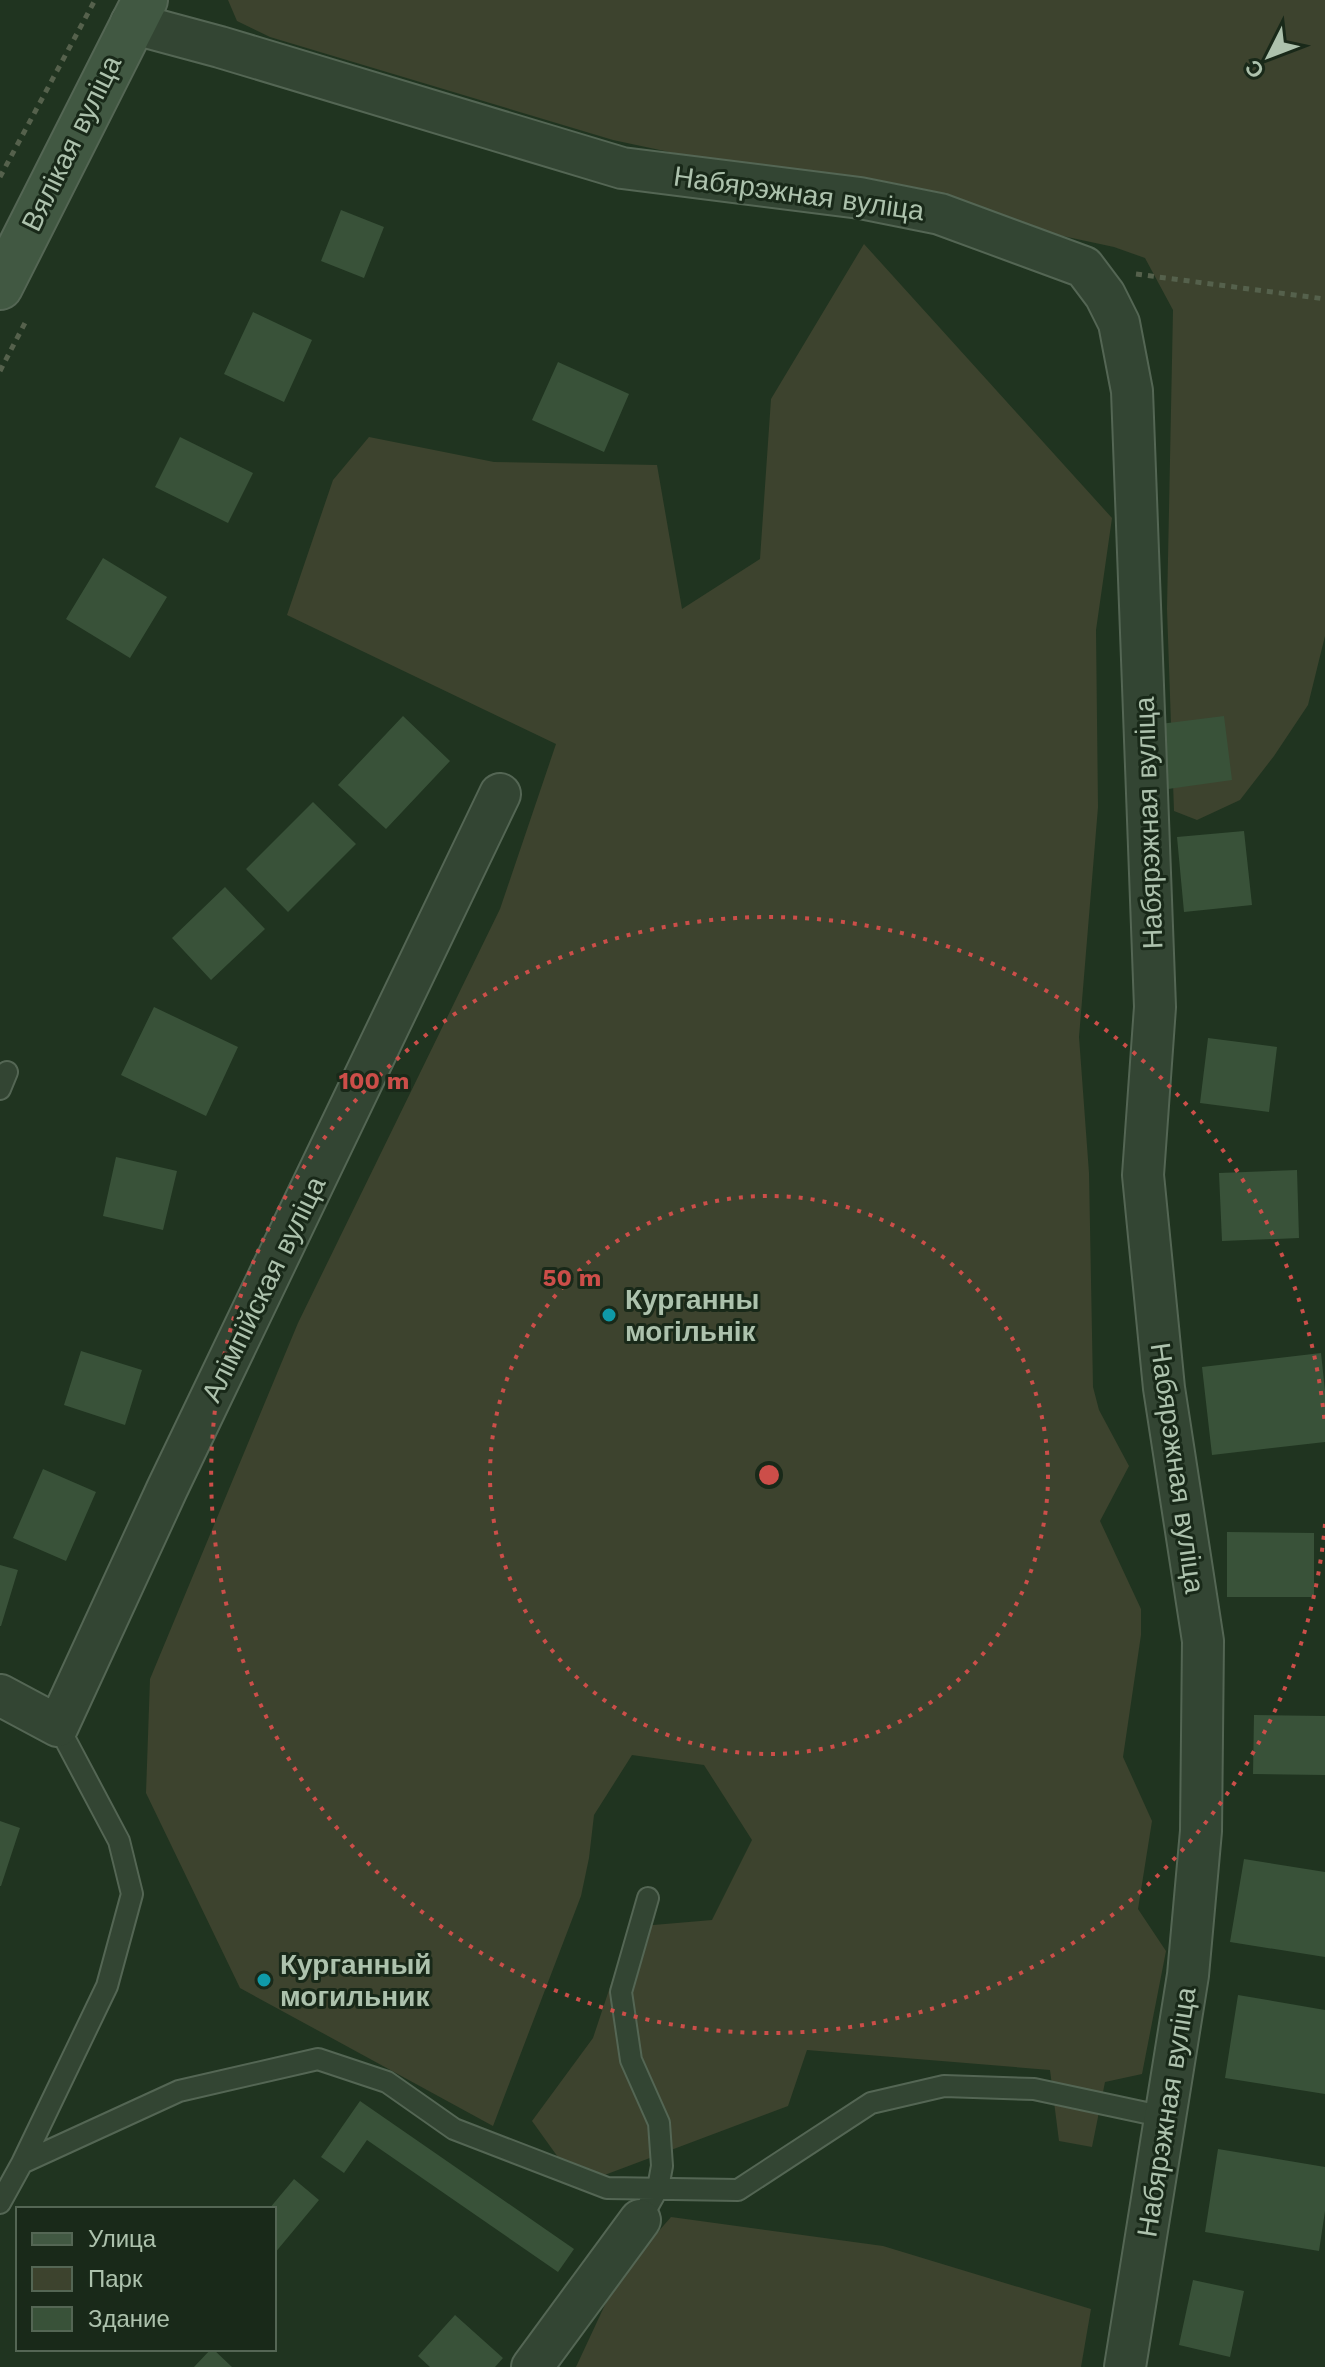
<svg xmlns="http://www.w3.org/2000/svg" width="1325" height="2367" font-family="'Work Sans',sans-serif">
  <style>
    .green { fill: #3d432e }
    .building { fill: #395239 }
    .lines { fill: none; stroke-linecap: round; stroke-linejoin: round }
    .lane-casing { stroke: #546654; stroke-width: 24 }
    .street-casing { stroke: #546654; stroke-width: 44 }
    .secondary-casing { stroke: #546654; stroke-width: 48 }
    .path { stroke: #55614c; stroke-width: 5; stroke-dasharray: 6 6; stroke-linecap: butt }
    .lane { stroke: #334533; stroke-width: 20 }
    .street { stroke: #334533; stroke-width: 40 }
    .secondary { stroke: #415842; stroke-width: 44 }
    .ring { fill: none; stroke: #cc4e49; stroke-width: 4; stroke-dasharray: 4 8 }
    .culture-dot { fill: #0f9aa8; stroke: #192919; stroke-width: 3 }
    .labels { text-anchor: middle; stroke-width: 6; stroke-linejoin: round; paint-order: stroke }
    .street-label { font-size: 28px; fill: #adc2ad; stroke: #192919 }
    .poi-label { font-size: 28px; font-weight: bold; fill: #adc2ad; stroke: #192919; text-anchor: start }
    .centre { fill: #cc4e49; stroke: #192919; stroke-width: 4 }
    .ring-label { font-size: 24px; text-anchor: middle; font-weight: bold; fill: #cc4e49; stroke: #192919; stroke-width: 6; stroke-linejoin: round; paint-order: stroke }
  </style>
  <rect width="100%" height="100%" fill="#203420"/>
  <!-- green -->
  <path class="green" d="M 228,0 L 1325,0 L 1325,636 L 1308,705 L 1274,756 L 1240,800 L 1197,820 L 1174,811 L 1167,609 L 1173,310 L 1145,258 L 1114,247 L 613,140 L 270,37 L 237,21 Z
    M 864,244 L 1112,518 L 1096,630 L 1098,807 L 1079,1037 L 1089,1173 L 1093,1387 L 1099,1410 L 1129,1466 L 1100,1521 L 1141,1609 L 1141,1635 L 1123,1757 L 1152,1821 L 1138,1909 L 1166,1951 L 1142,2074 L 1105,2082 L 1092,2147 L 1059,2141 L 1050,2070 L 807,2050 L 788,2106 L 578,2185 L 532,2121 L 593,2038 L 630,1927 L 712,1920 L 752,1840 L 704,1765 L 632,1755 L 594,1815 L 589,1858 L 581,1896 L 493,2126 L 240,1988 L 146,1793 L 150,1679 L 298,1323 L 500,909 L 556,744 L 287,615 L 333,480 L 369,437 L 494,462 L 657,465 L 682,609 L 760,559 L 771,399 Z
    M 671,2217 L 883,2246 L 1091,2309 L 1081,2367 L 576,2367 L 617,2279 Z"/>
  <!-- building -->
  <path class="building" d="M 341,210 L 384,227 L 364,278 L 321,261 Z
    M 253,312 L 312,340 L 284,402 L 224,374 Z
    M 558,362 L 629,394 L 604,452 L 532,420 Z
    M 180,437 L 253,473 L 228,523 L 155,487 Z
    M 103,558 L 167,597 L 130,658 L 66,619 Z
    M 403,716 L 450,761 L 386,829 L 338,785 Z
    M 1224,716 L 1232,780 L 1168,789 L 1160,724 Z
    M 313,802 L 356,844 L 288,912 L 246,869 Z
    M 1244,831 L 1252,905 L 1184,912 L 1177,837 Z
    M 225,887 L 265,929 L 211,980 L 172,938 Z
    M 154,1007 L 238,1047 L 206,1116 L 121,1075 Z
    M 1208,1038 L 1277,1047 L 1269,1112 L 1200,1103 Z
    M 116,1157 L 177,1171 L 163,1230 L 103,1216 Z
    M 1297,1170 L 1299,1238 L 1222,1241 L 1219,1173 Z
    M 81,1351 L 142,1370 L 125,1425 L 64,1405 Z
    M 1321,1353 L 1325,1391 L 1325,1442 L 1212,1455 L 1202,1367 Z
    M 43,1469 L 96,1492 L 66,1561 L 13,1538 Z
    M 1227,1532 L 1314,1533 L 1314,1597 L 1227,1597 Z
    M 0,1565 L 18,1570 L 1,1626 L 0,1626 Z
    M 1254,1715 L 1325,1716 L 1325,1775 L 1253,1774 Z
    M 0,1821 L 20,1828 L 1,1886 L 0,1886 Z
    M 1244,1859 L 1325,1872 L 1325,1957 L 1230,1942 Z
    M 1238,1995 L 1325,2010 L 1325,2094 L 1225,2078 Z
    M 360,2101 L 574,2249 L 558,2272 L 367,2140 L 344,2173 L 321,2157 Z
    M 1218,2149 L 1325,2167 L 1325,2211 L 1319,2251 L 1205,2232 Z
    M 294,2179 L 319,2200 L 274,2254 L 274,2209 L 269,2209 Z
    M 1193,2280 L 1244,2291 L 1230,2357 L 1179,2345 Z
    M 455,2315 L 503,2358 L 495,2367 L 430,2367 L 418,2356 Z
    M 211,2349 L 213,2349 L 232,2367 L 194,2367 Z"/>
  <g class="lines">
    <defs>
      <path id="lane" d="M 0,1089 L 7,1072
        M 58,1726 L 119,1841 L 132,1894 L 107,1986 L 22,2163 L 179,2091 L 318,2059 L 387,2082 L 454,2129 L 607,2188 L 738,2190 L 871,2103 L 944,2086 L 1034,2089 L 1165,2117
        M 0,2203 L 22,2163
        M 640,2220 L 658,2188 L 662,2166 L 659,2123 L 631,2060 L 621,1992 L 648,1898"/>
      <path id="street" d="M 131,23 L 220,47 L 622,168 L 860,198 L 940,214 L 1084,267 L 1105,295 L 1119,323 L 1132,391 L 1155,1007 L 1143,1175 L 1164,1388 L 1203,1641 L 1201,1831 L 1188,1975 L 1125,2367
        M 0,1695 L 58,1726 L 167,1489 L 500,794
        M 532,2367 L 640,2220"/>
      <path id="secondary" d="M 0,287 L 145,0"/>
    </defs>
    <!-- lane casing -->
    <use href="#lane" class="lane-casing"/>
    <!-- street casing -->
    <use href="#street" class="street-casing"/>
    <!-- secondary casing -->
    <use href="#secondary" class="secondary-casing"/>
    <!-- path -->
    <path class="path" d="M 0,177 L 95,0
      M 1136,274 L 1325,299
      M 0,371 L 27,319"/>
    <!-- lane -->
    <use href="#lane" class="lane"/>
    <!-- street -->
    <use href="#street" class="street"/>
    <!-- secondary -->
    <use href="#secondary" class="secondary"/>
  </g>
  <!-- distance rings -->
  <g class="ring">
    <circle cx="769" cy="1475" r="279"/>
    <path d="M1325 1524A558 558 0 1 1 1325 1426"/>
  </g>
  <!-- markers -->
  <g class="culture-dot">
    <circle cx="609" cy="1315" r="8"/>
    <circle cx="264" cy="1980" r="8"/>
  </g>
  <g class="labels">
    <!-- street labels -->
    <g class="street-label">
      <text transform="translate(71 143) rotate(-64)" y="10">Вялікая вуліца</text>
      <text transform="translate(799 193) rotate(8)" y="10">Набярэжная вуліца</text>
      <text transform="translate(1148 823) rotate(-92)" y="10">Набярэжная вуліца</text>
      <text transform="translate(263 1289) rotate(-64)" y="10">Алімпійская вуліца</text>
      <text transform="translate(1178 1468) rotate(82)" y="10">Набярэжная вуліца</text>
      <text transform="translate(1166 2112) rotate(-81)" y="10">Набярэжная вуліца</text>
    </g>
    <!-- poi labels -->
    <g class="poi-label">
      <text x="625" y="1309">Курганны<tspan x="625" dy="32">могільнік</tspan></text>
      <text x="280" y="1974">Курганный<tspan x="280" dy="32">могильник</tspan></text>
    </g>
  </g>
  <circle cx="769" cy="1475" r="12" class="centre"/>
  <g class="ring-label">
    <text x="374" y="1089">100 m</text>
    <text x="572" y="1286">50 m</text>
  </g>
  <!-- legend -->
  <rect x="16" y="2207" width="260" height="144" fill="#192919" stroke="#546654" stroke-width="2"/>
  <rect x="32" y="2233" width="40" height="12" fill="#415842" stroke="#546654" stroke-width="2"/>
  <text x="88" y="2247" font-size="24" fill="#adc2ad">Улица</text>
  <rect x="32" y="2267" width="40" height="24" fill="#3d432e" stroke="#546654" stroke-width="2"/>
  <text x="88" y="2287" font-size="24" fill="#adc2ad">Парк</text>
  <rect x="32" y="2307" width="40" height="24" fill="#395239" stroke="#546654" stroke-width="2"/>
  <text x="88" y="2327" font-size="24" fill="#adc2ad">Здание</text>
  <!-- north arrow -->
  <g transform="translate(1269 56) rotate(228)" stroke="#192919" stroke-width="6" paint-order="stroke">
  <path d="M0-6L14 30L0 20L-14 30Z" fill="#adc2ad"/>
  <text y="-12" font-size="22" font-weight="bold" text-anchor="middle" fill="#adc2ad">С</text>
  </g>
</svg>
